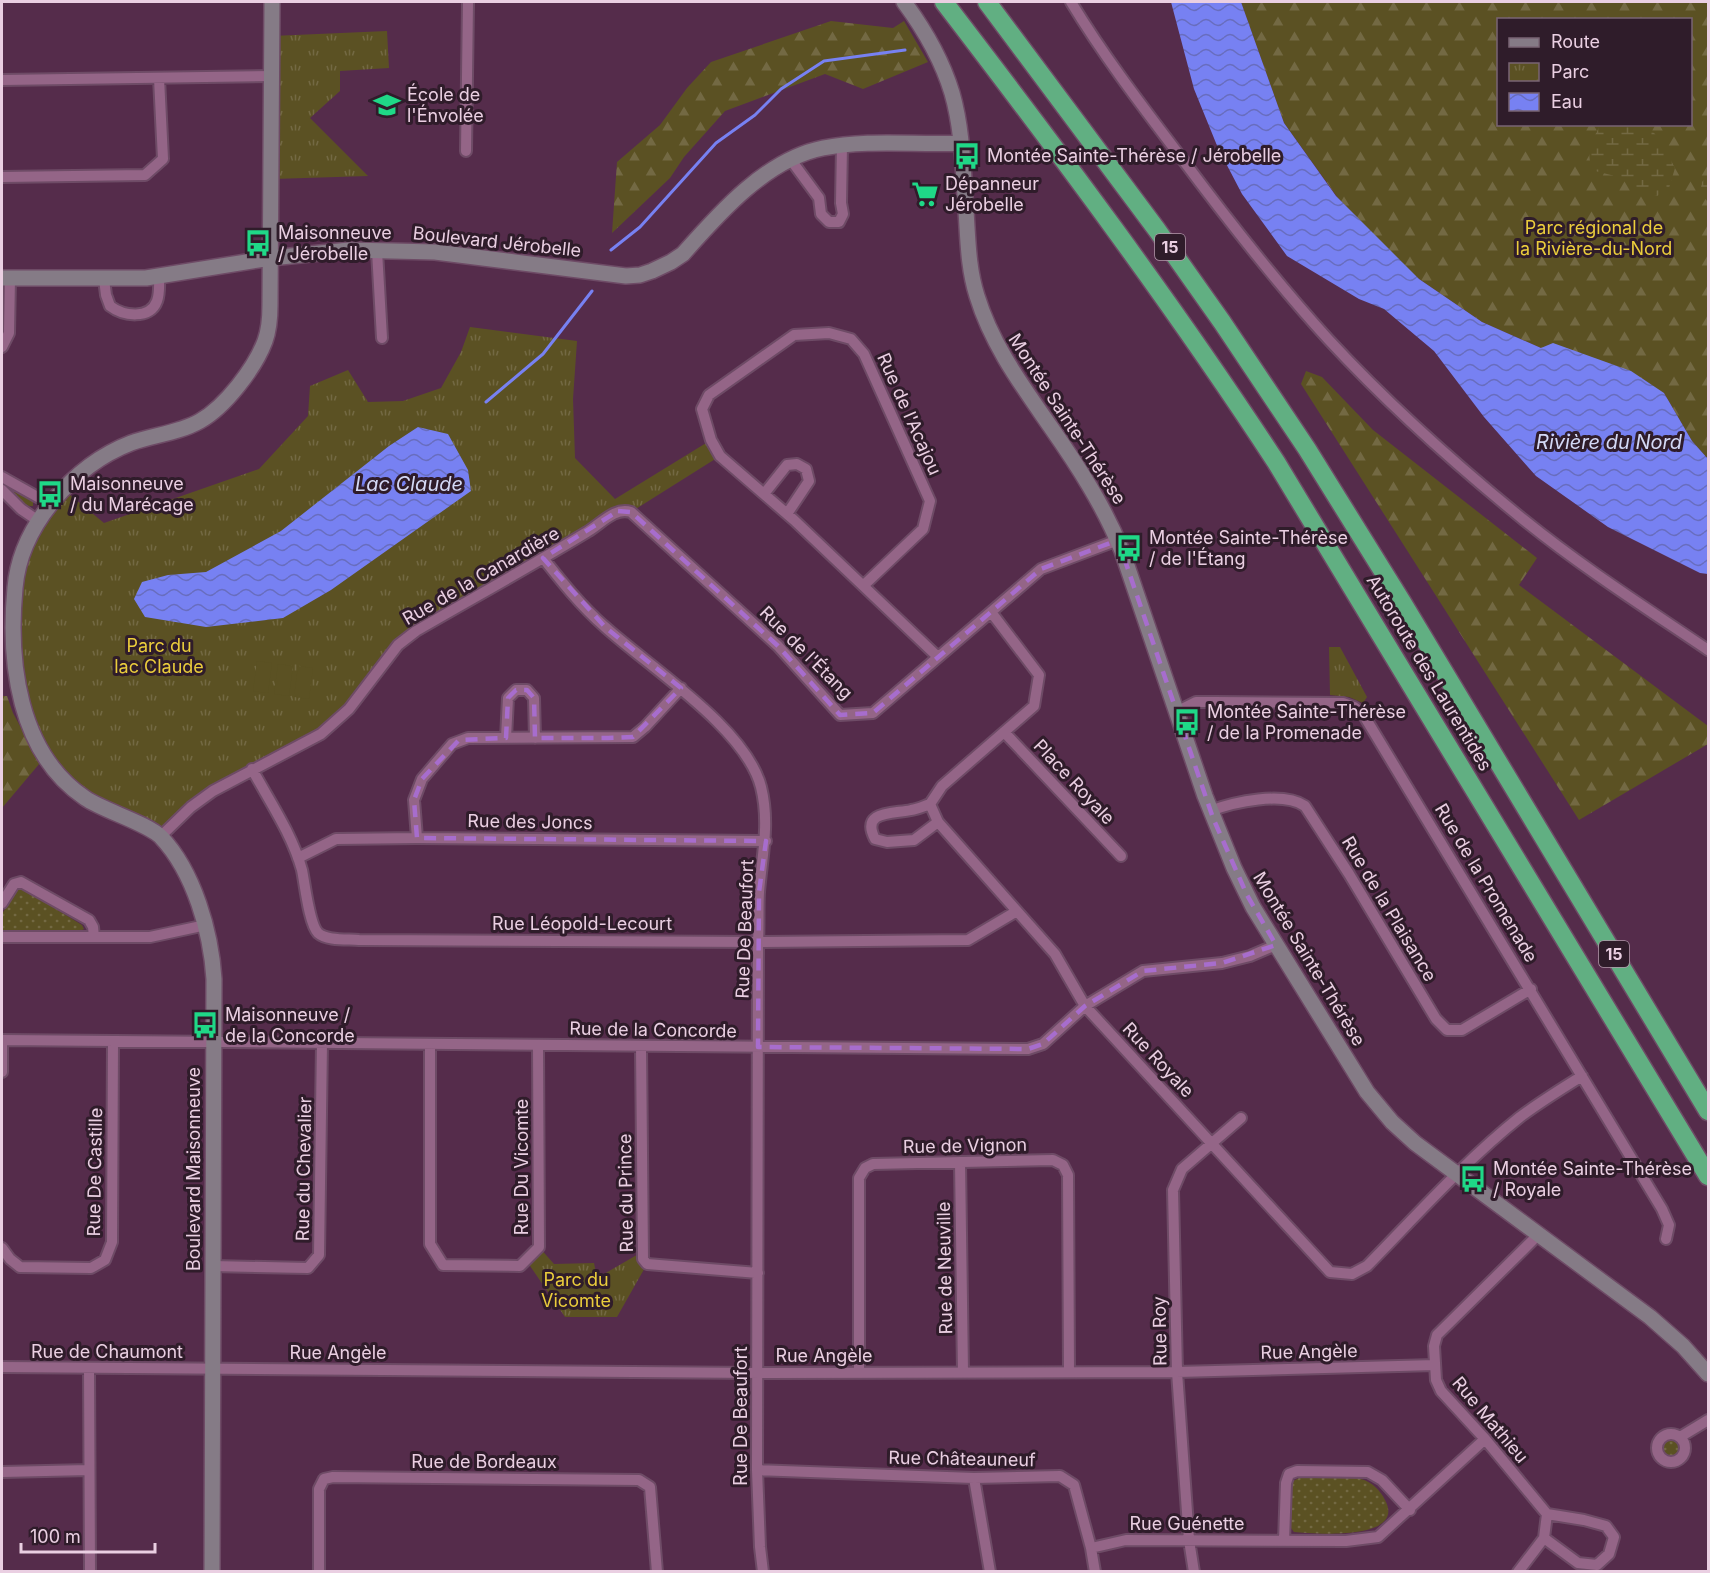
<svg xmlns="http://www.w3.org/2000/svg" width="1710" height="1573" font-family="Inter,sans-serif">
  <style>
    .grass { fill: url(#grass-dots) }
    .forest { fill: url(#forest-firs); fill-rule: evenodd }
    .wetland { fill: url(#wetland-marsh) }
    .park { fill: url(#park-tufts) }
    .pitch { fill: #5b5123 }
    .water { fill: url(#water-waves) }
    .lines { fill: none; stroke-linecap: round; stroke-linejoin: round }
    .stream { stroke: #7781f2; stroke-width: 3 }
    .street-casing { stroke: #6e4b66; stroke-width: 14 }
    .secondary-casing { stroke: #6e4b66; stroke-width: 18 }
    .highway-casing { stroke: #6e4b66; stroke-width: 21 }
    .street { stroke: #946587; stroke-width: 10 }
    .secondary { stroke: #857b86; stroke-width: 15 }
    .highway { stroke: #61af82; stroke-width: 18 }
    .marked { fill: none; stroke: #a76dcd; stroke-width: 4.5; stroke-dasharray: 12 8; stroke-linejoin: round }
    .labels { text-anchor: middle; stroke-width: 6; stroke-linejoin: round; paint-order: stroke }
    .shield { fill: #2f1c2a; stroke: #b299ab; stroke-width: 1.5 }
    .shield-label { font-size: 16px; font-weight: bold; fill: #eacfe2 }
    .poi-label { font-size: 18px; fill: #eacfe2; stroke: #2f1c2a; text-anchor: start }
    .park-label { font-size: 18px; fill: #ebcd3c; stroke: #2f1c2a }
    .street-label { font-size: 18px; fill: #eacfe2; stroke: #2f1c2a }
    .water-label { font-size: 20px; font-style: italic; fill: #d3d8f5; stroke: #2f1c2a }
  </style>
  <defs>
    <pattern id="grass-dots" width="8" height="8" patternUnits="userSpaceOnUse" patternTransform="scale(1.5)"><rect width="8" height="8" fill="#5b5123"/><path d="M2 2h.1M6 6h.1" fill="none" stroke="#736943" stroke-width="1.8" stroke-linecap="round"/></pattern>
    <pattern id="forest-firs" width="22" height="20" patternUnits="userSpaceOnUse" patternTransform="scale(1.5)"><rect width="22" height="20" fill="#5b5123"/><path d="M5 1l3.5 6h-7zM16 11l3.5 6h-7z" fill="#736943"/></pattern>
    <pattern id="wetland-marsh" width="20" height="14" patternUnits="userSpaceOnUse" patternTransform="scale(1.5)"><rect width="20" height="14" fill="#5b5123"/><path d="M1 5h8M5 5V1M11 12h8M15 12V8" fill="none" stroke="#736943"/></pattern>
    <pattern id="park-tufts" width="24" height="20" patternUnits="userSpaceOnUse" patternTransform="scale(1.5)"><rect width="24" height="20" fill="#5b5123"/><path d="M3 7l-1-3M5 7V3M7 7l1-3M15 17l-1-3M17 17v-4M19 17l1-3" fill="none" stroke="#736943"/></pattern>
    <pattern id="water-waves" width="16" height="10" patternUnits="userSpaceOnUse" patternTransform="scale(1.5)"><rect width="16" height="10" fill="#7781f2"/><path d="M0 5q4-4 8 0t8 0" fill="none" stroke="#686dbe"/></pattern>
  </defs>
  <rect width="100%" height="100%" fill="#552c4b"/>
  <!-- grass -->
  <path class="grass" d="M 2,483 L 33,500 L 33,506 C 21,507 9,492 2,483 Z
    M 22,888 L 82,925 L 84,929 L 80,931 L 2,930 L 2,914 L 16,891 Z
    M1662 1448a9 9 0 1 1 18 0a9 9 0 1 1-18 0Z
    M 1301,1477 C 1316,1477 1348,1474 1361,1479 C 1372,1482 1380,1490 1385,1500 C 1407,1541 1314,1534 1294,1532 L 1288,1524 L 1291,1482 Z"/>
  <!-- forest -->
  <path class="forest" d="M 1241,2 L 1708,2 L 1708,459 L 1692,441 L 1664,393 L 1541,348 L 1482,322 L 1419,279 L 1396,258 L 1338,198 L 1284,123 ZM 1498,20 L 1690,20 L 1690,124 L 1498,124 Z
    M 831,21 L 893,28 L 904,21 L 928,62 L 863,89 L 825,74 L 725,111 L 684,157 L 670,178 L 612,233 L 617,162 L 660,125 L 687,88 L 711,62 Z
    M 1306,371 L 1322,377 L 1373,430 L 1537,558 L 1519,585 L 1708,726 L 1708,744 L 1579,820 L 1301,384 Z
    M 2,696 L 7,696 L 13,713 L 40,763 L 2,808 Z"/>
  <!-- wetland -->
  <path class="wetland" d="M 1638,124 C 1658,128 1666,151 1675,168 L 1669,188 L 1657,196 L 1636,189 L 1623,178 L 1595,171 C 1583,155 1593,140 1600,125 Z
    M 1708,175 L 1708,202 L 1700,193 L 1702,182 Z"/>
  <!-- park -->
  <path class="park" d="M 387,31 L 389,68 L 340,71 L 340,91 L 310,118 L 368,176 L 273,179 L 272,36 Z
    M 470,327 L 577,341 L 573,399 L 575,458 L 615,499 L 711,440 L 720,456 L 631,512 L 625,510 L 416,631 L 321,734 L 213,791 L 160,837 L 71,787 L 21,700 L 17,572 L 64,490 L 104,523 L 259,469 L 308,416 L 310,386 L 348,370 L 368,402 L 403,401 L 441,388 L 461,352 Z
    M 1329,647 L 1340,647 L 1367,697 L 1363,703 L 1349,697 L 1330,695 Z
    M 539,1247 L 554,1264 L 594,1263 L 597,1278 L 642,1252 L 647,1264 L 617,1317 L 565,1317 L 526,1260 Z"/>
  <!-- pitch -->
  <path class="pitch" d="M 257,661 L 272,663 L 268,693 L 253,691 Z
    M 278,664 L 293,666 L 289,696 L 274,694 Z
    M 298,666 L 313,668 L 309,699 L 294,697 Z"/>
  <!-- water -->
  <path class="water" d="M 1171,2 L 1241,2 L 1284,123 L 1336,196 L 1419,279 L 1482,322 L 1541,348 L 1553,343 L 1631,371 L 1664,393 L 1692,441 L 1708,459 L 1708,574 L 1700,573 L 1608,527 L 1536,476 L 1484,417 L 1434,351 L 1384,309 L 1359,299 L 1287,256 L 1242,194 L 1218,148 L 1194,89 Z
    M 418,427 L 448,434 L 468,470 L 471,491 L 331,590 L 283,618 L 206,627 L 145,617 L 134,599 L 142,582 L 168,575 L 206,572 L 281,531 L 389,446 Z"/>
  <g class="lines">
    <!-- stream -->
    <path class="stream" d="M 611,250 L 640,227 L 716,143 L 755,115 L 781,89 L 824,61 L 905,50
      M 486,402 L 543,354 L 592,291"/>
    <defs>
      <path id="street" d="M 1071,2 C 1103,55 1142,106 1180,156 C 1227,219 1275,281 1328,339 C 1388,404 1455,464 1524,520 C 1582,567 1646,608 1708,650
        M 2,80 L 273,76
        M 466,151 L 468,2
        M 791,160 L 819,198 L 821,214 L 829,222 L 839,222 L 843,214 L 841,203 L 842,145
        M 2,177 L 145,175 L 163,159 L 159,78
        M 377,251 L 382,338
        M 104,279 L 106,295 L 110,306 C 123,316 150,320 157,301 C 160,293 159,284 159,276
        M 2,347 L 9,333 L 10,278
        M 2,477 L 52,505
        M 2,490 L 21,509 L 40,522
        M 764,494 L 787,465 L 797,464 L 806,469 L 809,481 L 787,514
        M 543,558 C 562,582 581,606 604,626 C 649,667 746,728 761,787 C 770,823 762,856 759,892 C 758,908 759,925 758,942 L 757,1470 L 760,1547 L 763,1572
        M 864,585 L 923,529 L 930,501 L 864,354 L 851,339 L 829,333 L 794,335 L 709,395 L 702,409 L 711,440 L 720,456 L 794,520 L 938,657
        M 991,612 L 1039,675 L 1034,706 L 942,786 L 930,804 L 938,822 L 1055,954 L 1085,1006 L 1330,1272 L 1352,1274 L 1367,1266 C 1417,1215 1465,1161 1520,1117 C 1540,1102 1561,1089 1582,1076
        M 1176,712 L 1196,702 L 1215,702 L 1343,703 L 1354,707 L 1363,714 L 1662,1209 L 1669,1225 L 1666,1239
        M 1004,732 L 1121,856
        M 506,738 L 508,698 L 516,690 L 527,690 L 534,698 L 535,738
        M 252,769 C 270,802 292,834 302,870 C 305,884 309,924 318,933 C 327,941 347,939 359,940 L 758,942 L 968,940 L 1017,911
        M 930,804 C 924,806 918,809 911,810 C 894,814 860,810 875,839 L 887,842 L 914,840 L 938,822
        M 1210,811 C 1234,802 1283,791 1305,806 L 1349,874 L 1436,1019 L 1447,1030 L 1462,1030 L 1531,989
        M 160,837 L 191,807 L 213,791 L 321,734 L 349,709 L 398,645 L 416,631 C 473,598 531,566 587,532 C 601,524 614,507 631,512 L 778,646 L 840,715 L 873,713 L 1041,569 L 1118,540
        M 417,838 L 414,800 L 422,779 L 452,744 L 468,738 L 633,737 L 645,727 L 681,688
        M 298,858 L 336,839 L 417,838 L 766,841
        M 2,903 L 14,884 L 21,882 L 89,920 L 93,927 L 94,937
        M 2,937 L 150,937 L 206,925
        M 2,1040 L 1028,1049 L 1043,1044 L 1085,1006 L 1143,971 L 1222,963 L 1250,956 L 1276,945
        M 430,1044 L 430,1244 L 443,1265 L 520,1266 L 539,1247 L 538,1045
        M 641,1046 L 643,1259 L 647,1264 L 758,1273
        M 2,1072 L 2,1040
        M 960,1162 L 963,1372
        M 2,1248 L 10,1259 L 20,1267 L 91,1268 L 105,1260 L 112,1242 L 113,1041
        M 212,1266 L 308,1268 L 319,1255 L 322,1042
        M 2,1367 L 758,1373 L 1177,1372 L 1435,1365
        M 89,1368 L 90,1572
        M 859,1372 L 859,1178 L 865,1168 L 873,1164 L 1053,1160 L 1063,1165 L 1068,1175 L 1069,1372
        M1657 1448a14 14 0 1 1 28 0a14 14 0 1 1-28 0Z
        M 1680,1437 L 1708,1420
        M 757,1470 L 974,1478 L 1060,1476 L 1074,1485 L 1091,1548 L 1095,1572
        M 2,1472 L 89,1470
        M 974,1478 L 990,1572
        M 1544,1538 L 1578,1563 L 1597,1565 L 1609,1554 L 1614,1537 L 1606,1526 L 1584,1520 L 1547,1514
        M 1284,1541 L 1286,1483 L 1289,1474 L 1297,1471 L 1368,1472 L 1382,1480 L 1410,1510
        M 1091,1548 L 1126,1540 L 1346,1541 L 1378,1537 L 1485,1439
        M 319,1572 L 319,1489 L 324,1479 L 333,1477 L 639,1480 L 650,1487 L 657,1572
        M 1194,1572 L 1189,1540 L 1177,1372 L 1173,1190 L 1182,1169 L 1241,1118
        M 1518,1572 L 1544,1538 L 1547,1514 L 1485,1439 L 1441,1391 L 1436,1380 L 1434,1346 L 1437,1335 L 1538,1235"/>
      <path id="secondary" d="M 904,2 C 924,29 942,60 952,93 C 963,131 963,172 966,211 C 968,239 968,268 977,296 C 992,345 1021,384 1050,426 C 1078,466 1104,506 1122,551 L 1205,796 L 1234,868 L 1253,907 L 1367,1092 L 1392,1122 L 1415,1143 L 1650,1317 L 1683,1346 L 1708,1374
        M 2,278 L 146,278 L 271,258 L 349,250 L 435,252 L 626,276 L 640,275 L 652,271 L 671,262 L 683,254 C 720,212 767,159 823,148 C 868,139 915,145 961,143
        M 212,1572 L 214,979 C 211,932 194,872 161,837 C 147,823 104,811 85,798 C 18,753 8,661 15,588 C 20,526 74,465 131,443 C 153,435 179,433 200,421 C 225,407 255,368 265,341 C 269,330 270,318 270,305 L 272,2"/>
      <path id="highway" d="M 944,2 C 1059,152 1172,303 1276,462 L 1708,1176
        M 987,2 L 1157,230 L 1222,322 L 1307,449 L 1402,602 L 1708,1111"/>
    </defs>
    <!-- street casing -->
    <use href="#street" class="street-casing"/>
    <!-- secondary casing -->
    <use href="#secondary" class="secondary-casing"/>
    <!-- highway casing -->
    <use href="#highway" class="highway-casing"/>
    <!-- street -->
    <use href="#street" class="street"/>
    <!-- secondary -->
    <use href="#secondary" class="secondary"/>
    <!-- highway -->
    <use href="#highway" class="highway"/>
  </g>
  <!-- marked area -->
  <path class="marked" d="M 618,511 L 631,512 L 778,646 L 840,715 L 873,713 L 1041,569 L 1118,540 L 1213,818 L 1247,895 L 1276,945 L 1222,963 L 1143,971 L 1085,1006 L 1043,1044 L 1028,1049 L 758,1047 L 759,892 L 766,841 L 417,838 L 414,800 L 422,779 L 459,740 L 506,738 L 508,698 L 516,690 L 527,690 L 534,698 L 535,738 L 608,738 L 633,737 L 681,688 L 606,628 L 543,558 Z"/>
  <!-- icons -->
  <defs>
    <symbol id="school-bare" viewBox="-9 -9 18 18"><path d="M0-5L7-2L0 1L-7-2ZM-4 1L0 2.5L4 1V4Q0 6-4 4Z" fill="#1fd887" stroke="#2f1c2a" stroke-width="2.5" paint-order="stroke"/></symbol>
    <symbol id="bus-bare" viewBox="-9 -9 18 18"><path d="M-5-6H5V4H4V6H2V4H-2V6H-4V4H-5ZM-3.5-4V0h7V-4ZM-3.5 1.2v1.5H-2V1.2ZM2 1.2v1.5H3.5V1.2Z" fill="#1fd887" stroke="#2f1c2a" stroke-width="2.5" paint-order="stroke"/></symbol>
    <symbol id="supermarket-bare" viewBox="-9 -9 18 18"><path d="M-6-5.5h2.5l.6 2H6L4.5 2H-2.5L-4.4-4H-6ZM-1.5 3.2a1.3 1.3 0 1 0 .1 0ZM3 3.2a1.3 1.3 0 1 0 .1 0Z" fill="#1fd887" stroke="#2f1c2a" stroke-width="2.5" paint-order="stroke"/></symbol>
  </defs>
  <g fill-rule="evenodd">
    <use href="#school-bare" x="368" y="86" width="38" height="38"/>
    <use href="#bus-bare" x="948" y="137" width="38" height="38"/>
    <use href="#supermarket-bare" x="906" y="175" width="38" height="38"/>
    <use href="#bus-bare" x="239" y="224" width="38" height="38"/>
    <use href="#bus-bare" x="31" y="475" width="38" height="38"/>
    <use href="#bus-bare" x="1110" y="529" width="38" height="38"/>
    <use href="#bus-bare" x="1168" y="703" width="38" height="38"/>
    <use href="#bus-bare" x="186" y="1006" width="38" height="38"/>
    <use href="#bus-bare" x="1454" y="1160" width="38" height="38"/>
  </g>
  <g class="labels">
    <!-- shield labels -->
    <g class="shield">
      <rect x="1155" y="234" width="30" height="26" rx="4.5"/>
      <rect x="1599" y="941" width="30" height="26" rx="4.5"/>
    </g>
    <g class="shield-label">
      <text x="1170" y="253">15</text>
      <text x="1614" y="960">15</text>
    </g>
    <!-- poi labels -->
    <g class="poi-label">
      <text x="407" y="101">École de<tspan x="407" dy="21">l'Énvolée</tspan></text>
      <text x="987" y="162">Montée Sainte-Thérèse / Jérobelle</text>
      <text x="945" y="190">Dépanneur<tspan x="945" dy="21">Jérobelle</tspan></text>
      <text x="278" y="239">Maisonneuve<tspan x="278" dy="21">/ Jérobelle</tspan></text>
      <text x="70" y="490">Maisonneuve<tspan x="70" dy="21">/ du Marécage</tspan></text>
      <text x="1149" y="544">Montée Sainte-Thérèse<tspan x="1149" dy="21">/ de l'Étang</tspan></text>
      <text x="1207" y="718">Montée Sainte-Thérèse<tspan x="1207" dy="21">/ de la Promenade</tspan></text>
      <text x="225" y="1021">Maisonneuve /<tspan x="225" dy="21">de la Concorde</tspan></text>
      <text x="1493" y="1175">Montée Sainte-Thérèse<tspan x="1493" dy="21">/ Royale</tspan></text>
    </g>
    <!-- park labels -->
    <g class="park-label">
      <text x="1594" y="234">Parc régional de<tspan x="1594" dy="21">la Rivière-du-Nord</tspan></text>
      <text x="159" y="652">Parc du<tspan x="159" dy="21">lac Claude</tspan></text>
      <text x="576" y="1286">Parc du<tspan x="576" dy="21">Vicomte</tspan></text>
    </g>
    <!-- street labels -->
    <g class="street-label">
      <text transform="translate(497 242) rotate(6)" y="6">Boulevard Jérobelle</text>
      <text transform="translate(909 414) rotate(66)" y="6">Rue de l'Acajou</text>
      <text transform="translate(1067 419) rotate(57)" y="6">Montée Sainte-Thérèse</text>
      <text transform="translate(481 576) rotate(-30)" y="6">Rue de la Canardière</text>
      <text transform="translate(806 653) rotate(45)" y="6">Rue de l'Étang</text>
      <text transform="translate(1429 673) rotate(59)" y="6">Autoroute des Laurentides</text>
      <text transform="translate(1074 782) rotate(47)" y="6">Place Royale</text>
      <text transform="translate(530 822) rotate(1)" y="6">Rue des Joncs</text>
      <text transform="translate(1486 883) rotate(59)" y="6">Rue de la Promenade</text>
      <text transform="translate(1389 909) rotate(59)" y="6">Rue de la Plaisance</text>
      <text x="582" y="930">Rue Léopold-Lecourt</text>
      <text transform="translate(745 929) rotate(-88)" y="6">Rue De Beaufort</text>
      <text transform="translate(1309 959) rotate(59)" y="6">Montée Sainte-Thérèse</text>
      <text transform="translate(653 1030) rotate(1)" y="6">Rue de la Concorde</text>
      <text transform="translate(1158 1060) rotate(47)" y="6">Rue Royale</text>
      <text transform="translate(965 1146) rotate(-1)" y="6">Rue de Vignon</text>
      <text transform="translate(522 1167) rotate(-90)" y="6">Rue Du Vicomte</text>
      <text transform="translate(194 1169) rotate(-90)" y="6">Boulevard Maisonneuve</text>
      <text transform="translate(304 1169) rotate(-89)" y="6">Rue du Chevalier</text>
      <text transform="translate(95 1172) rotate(-89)" y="6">Rue De Castille</text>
      <text transform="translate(626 1193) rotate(-91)" y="6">Rue du Prince</text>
      <text transform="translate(945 1268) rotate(-91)" y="6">Rue de Neuville</text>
      <text transform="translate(1160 1331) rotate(-91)" y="6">Rue Roy</text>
      <text x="107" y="1358">Rue de Chaumont</text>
      <text transform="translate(1309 1352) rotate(-1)" y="6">Rue Angèle</text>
      <text x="338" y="1359">Rue Angèle</text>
      <text x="824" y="1362">Rue Angèle</text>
      <text transform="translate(741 1416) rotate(-90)" y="6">Rue De Beaufort</text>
      <text transform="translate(1490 1420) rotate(50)" y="6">Rue Mathieu</text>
      <text transform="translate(962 1459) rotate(1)" y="6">Rue Châteauneuf</text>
      <text x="484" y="1468">Rue de Bordeaux</text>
      <text x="1187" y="1530">Rue Guénette</text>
    </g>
    <!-- water labels -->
    <g class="water-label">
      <text x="1609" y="449">Rivière du Nord</text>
      <text x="409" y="491">Lac Claude</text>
    </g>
  </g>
  <!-- border -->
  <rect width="1710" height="1573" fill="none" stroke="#eacfe2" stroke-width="6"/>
  <!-- legend -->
  <rect x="1497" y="18" width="195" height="108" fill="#2f1c2a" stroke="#7a6474" stroke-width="1.5"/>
  <rect x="1509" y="38" width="30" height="9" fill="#857b86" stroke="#7a6474" stroke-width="1.5"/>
  <text x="1551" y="48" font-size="18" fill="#eacfe2">Route</text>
  <rect x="1509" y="63" width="30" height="18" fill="url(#park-tufts)" stroke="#7a6474" stroke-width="1.5"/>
  <text x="1551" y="78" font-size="18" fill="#eacfe2">Parc</text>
  <rect x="1509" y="93" width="30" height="18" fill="url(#water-waves)" stroke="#7a6474" stroke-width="1.5"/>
  <text x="1551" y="108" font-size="18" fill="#eacfe2">Eau</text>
  <!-- scale -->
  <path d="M21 1543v9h134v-9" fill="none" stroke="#eacfe2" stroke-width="3"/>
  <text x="30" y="1543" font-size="18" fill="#eacfe2" stroke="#2f1c2a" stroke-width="4.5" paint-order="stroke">100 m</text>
</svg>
